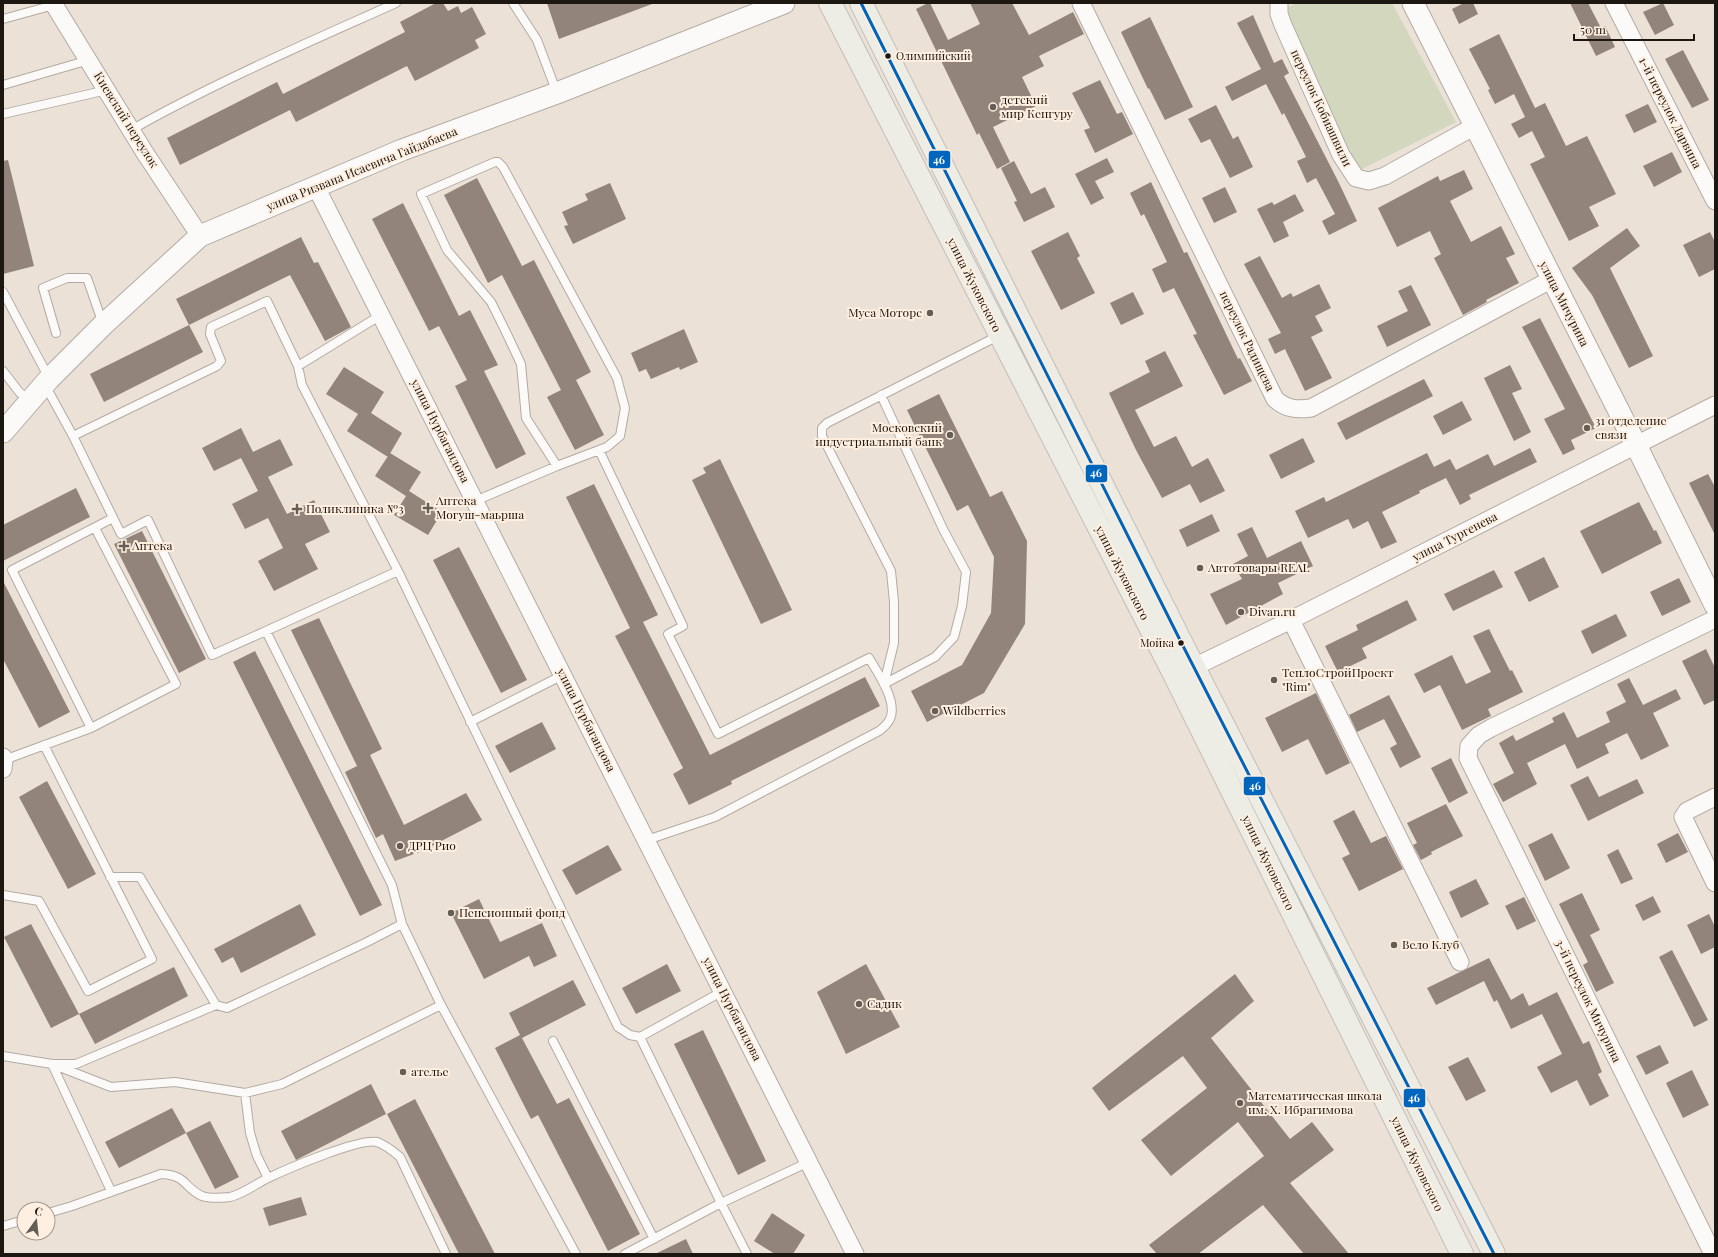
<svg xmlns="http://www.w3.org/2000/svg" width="1718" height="1257" font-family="'Playfair Display',serif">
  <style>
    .green { fill: #d3d7bd }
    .building { fill: #92847a }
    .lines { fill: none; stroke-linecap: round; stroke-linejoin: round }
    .service-casing { stroke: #b2aba3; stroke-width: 10 }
    .minor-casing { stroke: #b2aba3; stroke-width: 19 }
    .tertiary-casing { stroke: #b2aba3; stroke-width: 23 }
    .primary-casing { stroke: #c2bdb8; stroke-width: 24 }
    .service { stroke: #fcfaf9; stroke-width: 8 }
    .minor { stroke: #fcfaf9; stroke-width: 17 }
    .tertiary { stroke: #fcfaf9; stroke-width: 21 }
    .primary { stroke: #eeede5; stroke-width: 22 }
    .bus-1-casing { stroke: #feefe0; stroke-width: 6 }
    .bus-1 { stroke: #0065bd; stroke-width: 3 }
    .bus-dot { fill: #1d1711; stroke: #feefe0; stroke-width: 1.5 }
    .poi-dot { fill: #655e56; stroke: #feefe0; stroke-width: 1.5 }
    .labels { text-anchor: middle; stroke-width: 4; stroke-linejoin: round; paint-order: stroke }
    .bus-label { font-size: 11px; fill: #1d1711; stroke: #feefe0; text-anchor: start }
    .poi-label { font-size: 12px; fill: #1d1711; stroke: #feefe0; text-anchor: start }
    .street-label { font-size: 12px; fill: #1d1711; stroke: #feefe0 }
    .line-badge { stroke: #feefe0; stroke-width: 1.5 }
    .badge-label { font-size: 11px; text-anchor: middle; font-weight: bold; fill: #fff }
  </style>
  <rect width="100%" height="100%" fill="#ebe1d7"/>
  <!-- green -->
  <path class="green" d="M 1297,3 L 1392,3 L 1456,122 L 1358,171 L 1283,10 Z"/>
  <!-- building -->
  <path class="building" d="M 436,3 L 443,3 L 448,11 L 458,6 L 461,13 L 472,7 L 486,34 L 475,40 L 479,48 L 415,81 L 407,66 L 296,122 L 290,110 L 180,165 L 167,138 L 277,82 L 283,94 L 405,32 L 400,22 Z
    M 547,3 L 652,3 L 652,4 L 559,39 Z
    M 928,3 L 930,3 L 948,40 L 980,24 L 970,3 L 1012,3 L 1029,35 L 1073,12 L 1084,34 L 1039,56 L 1044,66 L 1022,77 L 1036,106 L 993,127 L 1010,162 L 997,169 L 979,133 L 977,135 L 916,9 Z
    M 1464,3 L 1473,3 L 1478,14 L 1459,24 L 1452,9 Z
    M 1570,3 L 1588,3 L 1601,28 L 1605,26 L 1615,47 L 1596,56 Z
    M 1663,3 L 1674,25 L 1655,35 L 1643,12 Z
    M 1253,15 L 1274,63 L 1282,59 L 1289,73 L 1284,76 L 1338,181 L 1357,221 L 1329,235 L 1322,221 L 1335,214 L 1316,178 L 1307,183 L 1297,161 L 1306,157 L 1284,113 L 1282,115 L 1266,84 L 1232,101 L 1225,87 L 1261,69 L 1237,23 Z
    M 1150,17 L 1193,107 L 1165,120 L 1149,88 L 1148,89 L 1121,32 Z
    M 1499,34 L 1535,108 L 1545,103 L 1566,146 L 1587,136 L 1616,194 L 1589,207 L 1599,226 L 1569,241 L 1530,164 L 1545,157 L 1532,131 L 1519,138 L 1511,124 L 1525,117 L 1514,94 L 1495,104 L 1488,90 L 1490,89 L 1469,49 Z
    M 1683,50 L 1709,100 L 1692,108 L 1665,59 Z
    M 1100,80 L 1117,114 L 1122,112 L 1133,134 L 1095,153 L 1084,130 L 1090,128 L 1072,93 Z
    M 1648,104 L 1657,122 L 1634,133 L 1625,115 Z
    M 1216,105 L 1233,139 L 1238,136 L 1253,167 L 1230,178 L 1210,139 L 1201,143 L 1188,119 Z
    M 1672,152 L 1682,172 L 1654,187 L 1643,166 Z
    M 1107,158 L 1114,172 L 1095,181 L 1104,198 L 1091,205 L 1075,174 Z
    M 8,160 L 34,266 L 3,274 L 3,161 Z
    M 1014,161 L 1031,194 L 1045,187 L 1055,207 L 1024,222 L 1014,202 L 1017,201 L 1001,168 Z
    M 1464,170 L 1473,189 L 1450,201 L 1471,242 L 1501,226 L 1515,254 L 1506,258 L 1519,283 L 1486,300 L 1487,302 L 1463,315 L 1434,258 L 1441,254 L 1430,231 L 1397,247 L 1378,208 L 1438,176 L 1440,181 Z
    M 477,178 L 522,266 L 534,260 L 591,372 L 576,380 L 604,435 L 575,450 L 547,397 L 561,390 L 502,275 L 488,283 L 444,195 Z
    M 1151,182 L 1184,253 L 1187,252 L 1238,359 L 1240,358 L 1252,381 L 1224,395 L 1193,335 L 1197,334 L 1174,288 L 1163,293 L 1152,269 L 1167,262 L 1144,214 L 1141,216 L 1130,193 Z
    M 610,183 L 626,219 L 573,244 L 564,226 L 568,225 L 562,212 L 588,200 L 585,194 Z
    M 1225,187 L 1237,212 L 1214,223 L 1202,198 Z
    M 1295,194 L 1304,211 L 1283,222 L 1289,236 L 1274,243 L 1257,209 L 1272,202 L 1274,205 Z
    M 403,203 L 459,316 L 470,310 L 498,365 L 484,371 L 526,454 L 496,469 L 455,386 L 467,380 L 439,326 L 429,331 L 372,219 Z
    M 1627,228 L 1640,246 L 1610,268 L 1653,356 L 1629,368 L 1592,295 L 1572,268 Z
    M 1068,232 L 1080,256 L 1077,258 L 1095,293 L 1061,310 L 1031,251 Z
    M 1710,232 L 1715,242 L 1715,269 L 1699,277 L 1683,245 Z
    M 301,237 L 314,263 L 318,262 L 351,327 L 325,341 L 290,275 L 189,325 L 176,299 Z
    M 1260,256 L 1282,298 L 1291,293 L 1293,297 L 1319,284 L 1331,308 L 1315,316 L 1323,331 L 1311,337 L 1332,378 L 1305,391 L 1285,349 L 1275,354 L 1268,339 L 1281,333 L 1244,264 Z
    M 1411,285 L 1431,325 L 1387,347 L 1377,326 L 1408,311 L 1398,291 Z
    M 1133,292 L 1144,314 L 1121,325 L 1110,303 Z
    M 1540,318 L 1596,428 L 1571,440 L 1575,449 L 1563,455 L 1544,419 L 1565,409 L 1522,327 Z
    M 189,325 L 203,352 L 104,402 L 90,374 Z
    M 684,329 L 698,362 L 680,370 L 679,367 L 651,379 L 646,369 L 639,372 L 631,353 Z
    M 1165,351 L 1183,386 L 1135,410 L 1154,447 L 1176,436 L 1192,467 L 1208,458 L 1225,491 L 1200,503 L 1190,484 L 1162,498 L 1136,450 L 1109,393 L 1150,372 L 1145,361 Z
    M 1510,365 L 1522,389 L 1512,393 L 1531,432 L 1514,441 L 1484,378 Z
    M 344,367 L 384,392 L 371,413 L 402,433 L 388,457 L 347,431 L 358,414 L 326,394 Z
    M 1424,379 L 1433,396 L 1346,440 L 1337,423 Z
    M 939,394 L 990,497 L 1002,491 L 1027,541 L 1025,624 L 984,693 L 927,722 L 911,691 L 962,665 L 991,613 L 994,557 L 968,505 L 957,511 L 907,410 Z
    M 1462,401 L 1472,420 L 1443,435 L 1433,416 Z
    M 241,428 L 253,452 L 280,439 L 293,465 L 268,477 L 287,514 L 314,500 L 330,532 L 305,544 L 318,569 L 274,591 L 258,561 L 283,548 L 268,518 L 245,529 L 232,504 L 258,491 L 241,458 L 214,471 L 202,448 Z
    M 1303,438 L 1315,462 L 1281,479 L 1269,455 Z
    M 1530,448 L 1537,462 L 1469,495 L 1471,499 L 1460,505 L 1446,478 L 1419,491 L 1420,493 L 1382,512 L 1397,542 L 1381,549 L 1368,521 L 1353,529 L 1348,519 L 1308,538 L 1295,511 L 1324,497 L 1326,502 L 1427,453 L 1434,467 L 1450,459 L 1456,470 L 1488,454 L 1494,466 Z
    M 390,453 L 421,472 L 409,491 L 442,512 L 428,535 L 394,515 L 406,496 L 375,476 Z
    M 720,459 L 792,610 L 761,624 L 692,480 L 706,473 L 703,468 Z
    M 1708,474 L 1715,487 L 1715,535 L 1689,483 Z
    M 594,484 L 658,615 L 643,622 L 710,755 L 865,677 L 880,706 L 731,781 L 732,784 L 689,805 L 673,774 L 683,768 L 615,636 L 630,628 L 566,497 Z
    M 76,488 L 90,517 L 3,561 L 3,525 Z
    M 1639,502 L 1654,531 L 1656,530 L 1662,543 L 1602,574 L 1580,531 Z
    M 1212,514 L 1220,531 L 1187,547 L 1179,530 Z
    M 1252,527 L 1267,558 L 1301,541 L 1313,566 L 1278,583 L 1283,594 L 1226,625 L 1210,594 L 1242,579 L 1233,564 L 1248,556 L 1237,534 Z
    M 142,531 L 206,659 L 179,673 L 114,544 Z
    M 459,547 L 527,680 L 501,693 L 433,560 Z
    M 1544,557 L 1559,587 L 1529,602 L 1514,572 Z
    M 1494,570 L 1503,587 L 1453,611 L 1444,594 Z
    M 1679,578 L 1691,602 L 1662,616 L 1650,592 Z
    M 3,581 L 70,712 L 39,728 L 3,659 Z
    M 1407,600 L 1417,620 L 1362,648 L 1367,658 L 1338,672 L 1325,646 L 1358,630 L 1356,625 Z
    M 1616,614 L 1627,636 L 1592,654 L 1581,631 Z
    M 319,618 L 382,749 L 370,755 L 404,825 L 466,793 L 482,820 L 422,851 L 395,861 L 383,834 L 376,838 L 345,772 L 357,766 L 291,630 Z
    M 1489,629 L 1510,671 L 1512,670 L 1523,692 L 1488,709 L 1491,716 L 1462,730 L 1440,685 L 1424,693 L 1414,674 L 1452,655 L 1466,684 L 1491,672 L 1473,636 Z
    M 1706,649 L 1715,668 L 1715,700 L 1704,705 L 1682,661 Z
    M 255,651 L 382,905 L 360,916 L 233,662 Z
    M 1629,678 L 1643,705 L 1676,689 L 1681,699 L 1653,713 L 1669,746 L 1641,760 L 1627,733 L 1605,744 L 1609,753 L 1577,769 L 1565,744 L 1527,763 L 1537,784 L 1503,802 L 1493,784 L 1514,773 L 1499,743 L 1513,735 L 1516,741 L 1554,722 L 1552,718 L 1564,712 L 1577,738 L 1610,722 L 1606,712 L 1626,702 L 1617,684 Z
    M 1316,693 L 1350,763 L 1326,775 L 1308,739 L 1282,752 L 1265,718 Z
    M 1389,695 L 1421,757 L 1400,768 L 1390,748 L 1397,744 L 1384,719 L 1357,732 L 1349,715 Z
    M 542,722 L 556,749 L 510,773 L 495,746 Z
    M 1451,758 L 1468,793 L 1449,803 L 1431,768 Z
    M 1588,776 L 1599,797 L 1637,779 L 1644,793 L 1588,821 L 1570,785 Z
    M 47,781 L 96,874 L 68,889 L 19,797 Z
    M 1446,804 L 1463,836 L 1431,852 L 1432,854 L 1421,860 L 1413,845 L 1417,843 L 1407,823 Z
    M 1354,810 L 1371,843 L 1386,836 L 1403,869 L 1359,891 L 1342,858 L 1350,854 L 1333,821 Z
    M 1552,833 L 1570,868 L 1545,881 L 1528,845 Z
    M 1678,833 L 1688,852 L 1666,863 L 1657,844 Z
    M 608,845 L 622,870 L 576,895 L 562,870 Z
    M 1618,849 L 1633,879 L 1621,884 L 1607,855 Z
    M 1476,879 L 1489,904 L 1461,918 L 1449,892 Z
    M 1582,893 L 1600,930 L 1590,935 L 1614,983 L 1596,992 L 1583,965 L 1588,962 L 1559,904 Z
    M 1653,896 L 1661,912 L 1643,921 L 1635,905 Z
    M 1524,897 L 1536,921 L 1517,930 L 1505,906 Z
    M 479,899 L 500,942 L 542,923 L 557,956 L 534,967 L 529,956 L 484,979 L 451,913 Z
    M 300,904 L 316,935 L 241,973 L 233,957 L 222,963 L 214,949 Z
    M 1709,914 L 1715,927 L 1715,947 L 1701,954 L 1687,925 Z
    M 31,924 L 79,1014 L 51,1028 L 4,937 Z
    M 1672,950 L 1708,1020 L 1694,1027 L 1659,957 Z
    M 1489,958 L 1511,1000 L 1523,993 L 1529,1006 L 1557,992 L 1583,1044 L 1589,1041 L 1602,1072 L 1598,1074 L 1609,1096 L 1590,1106 L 1577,1080 L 1551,1093 L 1537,1067 L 1562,1054 L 1542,1014 L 1511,1029 L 1497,1000 L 1494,1002 L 1484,981 L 1436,1005 L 1427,988 Z
    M 667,964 L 681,991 L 636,1014 L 622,988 Z
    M 866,964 L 900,1027 L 846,1054 L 817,992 Z
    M 174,967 L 188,996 L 95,1044 L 79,1014 Z
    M 1235,974 L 1254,1001 L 1211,1038 L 1290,1139 L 1312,1122 L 1334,1150 L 1290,1183 L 1349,1254 L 1304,1254 L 1263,1205 L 1198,1254 L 1157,1254 L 1149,1245 L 1264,1156 L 1238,1122 L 1171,1176 L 1141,1140 L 1207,1088 L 1183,1056 L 1109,1111 L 1092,1088 Z
    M 573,980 L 586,1005 L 522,1038 L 557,1104 L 569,1098 L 640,1234 L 608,1251 L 538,1115 L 531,1119 L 495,1048 L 520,1035 L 509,1013 Z
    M 703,1030 L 766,1161 L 738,1175 L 674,1044 Z
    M 1660,1045 L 1669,1063 L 1646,1075 L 1636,1056 Z
    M 1468,1057 L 1486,1091 L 1466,1101 L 1448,1067 Z
    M 1692,1070 L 1709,1105 L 1683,1118 L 1666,1083 Z
    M 371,1084 L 386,1114 L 296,1160 L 281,1131 Z
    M 415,1099 L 495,1254 L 459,1254 L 387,1114 Z
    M 172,1108 L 186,1133 L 119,1168 L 105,1142 Z
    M 210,1121 L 239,1177 L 215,1189 L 186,1133 Z
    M 301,1197 L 307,1215 L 269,1226 L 263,1208 Z
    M 772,1213 L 805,1235 L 793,1254 L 775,1254 L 754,1241 Z
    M 686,1239 L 693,1254 L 655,1254 Z"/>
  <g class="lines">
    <defs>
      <path id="service" d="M 513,3 L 537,40 L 557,93
        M 3,19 L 54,5
        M 3,85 L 89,60
        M 3,114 L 107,90
        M 131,130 C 216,82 307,43 396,3
        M 3,292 L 49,378
        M 56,333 L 43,288 L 67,278 L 87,278 L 103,324
        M 298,366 L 381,315
        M 3,371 L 20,393 L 30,399
        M 45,385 L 73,436 L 121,534 L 148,520 L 212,655 L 266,631 L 392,885 L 402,924 L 441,1005 L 576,1254
        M 881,395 L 943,529 L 966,572 L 962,606 L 954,637 L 935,657 L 884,684
        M 73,436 L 217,366 L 221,361 L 210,334 L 211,327 L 267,301 L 298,366 L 302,385 L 398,571 L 618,1027 L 630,1035 L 640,1037 L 721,1203 L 809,1162
        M 599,450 L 683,626 L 668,634 L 718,734 L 869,658 C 878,673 898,702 890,719 C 888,723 883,728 879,731 L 715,817 L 647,840
        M 475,501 L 557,466 L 607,447 L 620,436 L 625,408 L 617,378 L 503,167 L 498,162 L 495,162 L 421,194 L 447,250 L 491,302 L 504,328 L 521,364 L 526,418 L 557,466
        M 266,631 L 398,571
        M 884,684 L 894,643 L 894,602 L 891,571 L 822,436 L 822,428 L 827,423 L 1000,335
        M 470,722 L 563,675
        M 91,728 L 176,684 L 95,528
        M 4,760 L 91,728 L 12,570 L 113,518
        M 110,877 L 140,877 L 216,1005
        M 3,895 L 39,901 L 88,991 L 152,959 L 44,745
        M 640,1037 L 723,991
        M 553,1041 L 654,1239
        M 3,1056 L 52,1064 L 76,1064 L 216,1005 L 227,1008 L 365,943 L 402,924
        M 52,1064 L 111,1191
        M 57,1066 L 111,1087 L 175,1082 L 245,1093 L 282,1084 L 441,1005
        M 245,1093 L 250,1133 L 257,1156 L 268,1178
        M 48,1213 L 72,1206 L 161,1174 C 187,1175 184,1188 202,1196 C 211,1199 221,1198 230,1197 C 243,1194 256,1184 268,1178 C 287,1169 359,1138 377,1142 C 386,1145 393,1151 400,1157 L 446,1254
        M 3,1226 L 24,1220
        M 625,1254 L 721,1203 L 747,1254"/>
      <path id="minor" d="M 53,3 L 145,153 L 200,236
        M 1081,3 L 1275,399 C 1286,409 1297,410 1311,408 L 1552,279
        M 1279,3 L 1279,14 L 1283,25 L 1341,155 L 1356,178 L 1369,181 L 1385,176 L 1475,126
        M 1614,3 L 1715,201
        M 316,187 L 855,1254
        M 1291,620 L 1460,962
        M 1194,667 L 1291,620 L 1715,405
        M 3,757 L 4,760 L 3,769
        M 1715,797 L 1687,811 L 1683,817 L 1715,883
        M 1713,1254 L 1468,758 L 1469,746 L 1479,735 L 1491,728 L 1715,619"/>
      <path id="tertiary" d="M 1413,3 L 1636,445 L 1715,605
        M 3,432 L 49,379 L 103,325 L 200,236 L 402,150 L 557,93 L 784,3"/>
      <path id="primary" d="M 830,3 L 1173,672 L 1462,1254
        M 861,3 L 1181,642 L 1494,1254"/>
    </defs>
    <!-- service casing -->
    <use href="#service" class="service-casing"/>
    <!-- minor casing -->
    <use href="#minor" class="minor-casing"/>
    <!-- tertiary casing -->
    <use href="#tertiary" class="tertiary-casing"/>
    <!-- primary casing -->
    <use href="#primary" class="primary-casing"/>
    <!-- service -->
    <use href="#service" class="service"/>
    <!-- minor -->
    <use href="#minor" class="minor"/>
    <!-- tertiary -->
    <use href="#tertiary" class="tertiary"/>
    <!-- primary -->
    <use href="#primary" class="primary"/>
    <defs>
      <path id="bus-1" d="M 861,3 L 1181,642 L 1494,1254"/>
    </defs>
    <!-- bus-1 casing -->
    <use href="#bus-1" class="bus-1-casing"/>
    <!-- bus-1 -->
    <use href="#bus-1" class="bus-1"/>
  </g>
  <!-- markers -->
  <g class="bus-dot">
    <circle cx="888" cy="56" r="3.5"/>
    <circle cx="1181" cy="643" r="3.5"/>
  </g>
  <g class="poi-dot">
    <circle cx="993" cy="107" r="4"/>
    <circle cx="930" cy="313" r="4"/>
    <circle cx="1587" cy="428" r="4"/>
    <circle cx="950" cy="435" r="4"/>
    <path d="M426 502h4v4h4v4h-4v4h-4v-4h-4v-4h4z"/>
    <path d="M295 503h4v4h4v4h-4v4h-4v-4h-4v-4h4z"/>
    <path d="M122 540h4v4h4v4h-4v4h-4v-4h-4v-4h4z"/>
    <circle cx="1200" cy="568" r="4"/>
    <circle cx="1241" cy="612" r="4"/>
    <circle cx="1274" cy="680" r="4"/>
    <circle cx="935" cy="711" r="4"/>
    <circle cx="400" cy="846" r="4"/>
    <circle cx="451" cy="913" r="4"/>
    <circle cx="1394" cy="945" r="4"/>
    <circle cx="859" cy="1004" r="4"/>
    <circle cx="403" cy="1072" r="4"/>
    <circle cx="1240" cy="1103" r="4"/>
  </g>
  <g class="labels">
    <!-- bus labels -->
    <g class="bus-label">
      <text x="896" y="60">Олимпийский</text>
      <text x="1174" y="647" text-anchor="end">Мойка</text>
    </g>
    <!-- poi labels -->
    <g class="poi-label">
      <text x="1001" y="104">детский<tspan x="1001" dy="14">мир Кенгуру</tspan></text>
      <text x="922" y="317" text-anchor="end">Муса Моторс</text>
      <text x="1595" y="425">31 отделение<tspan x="1595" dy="14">связи</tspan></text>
      <text x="942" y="432" text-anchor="end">Московский<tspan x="942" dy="14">индустриальный банк</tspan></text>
      <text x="436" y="505">Аптека<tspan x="436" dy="14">Могуш-маьрша</tspan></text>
      <text x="306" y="513">Поликлиника №3</text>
      <text x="132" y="550">Аптека</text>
      <text x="1208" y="572">Автотовары REAL</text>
      <text x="1249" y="616">Divan.ru</text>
      <text x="1282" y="677">ТеплоСтройПроект<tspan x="1282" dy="14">"Rim"</tspan></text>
      <text x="943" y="715">Wildberries</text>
      <text x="408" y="850">ДРЦ Рио</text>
      <text x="459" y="917">Пенсионный фонд</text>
      <text x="1402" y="949">Вело Клуб</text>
      <text x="867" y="1008">Садик</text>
      <text x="411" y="1076">ателье</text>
      <text x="1248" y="1100">Математическая школа<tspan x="1248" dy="14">им. Х. Ибрагимова</tspan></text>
    </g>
    <!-- street labels -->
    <g class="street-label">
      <text transform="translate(1321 108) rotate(65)" y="4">переулок Кобиашвили</text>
      <text transform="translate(1670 113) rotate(63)" y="4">1-й переулок Дарвина</text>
      <text transform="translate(126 120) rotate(58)" y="4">Киевский переулок</text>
      <text transform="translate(362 169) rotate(-22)" y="4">улица Ризвана Исаевича Гайдабаева</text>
      <text transform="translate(974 285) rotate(63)" y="4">улица Жуковского</text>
      <text transform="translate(1564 304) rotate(63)" y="4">улица Мичурина</text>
      <text transform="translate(1247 341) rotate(64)" y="4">переулок Радищева</text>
      <text transform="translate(440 431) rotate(63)" y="4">улица Нурбагандова</text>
      <text transform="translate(1455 537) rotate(-27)" y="4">улица Тургенева</text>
      <text transform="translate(1122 573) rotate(63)" y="4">улица Жуковского</text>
      <text transform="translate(586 720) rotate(63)" y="4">улица Нурбагандова</text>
      <text transform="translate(1268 863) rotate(64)" y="4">улица Жуковского</text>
      <text transform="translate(1588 1001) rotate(64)" y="4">3-й переулок Мичурина</text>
      <text transform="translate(732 1009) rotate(63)" y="4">улица Нурбагандова</text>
      <text transform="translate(1417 1164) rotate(64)" y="4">улица Жуковского</text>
    </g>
  </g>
  <g class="line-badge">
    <rect x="928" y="150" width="23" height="19" rx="4" fill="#0065bd"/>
    <rect x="1085" y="464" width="23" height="19" rx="4" fill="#0065bd"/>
    <rect x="1243" y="776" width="23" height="20" rx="4" fill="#0065bd"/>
    <rect x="1403" y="1088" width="23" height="20" rx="4" fill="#0065bd"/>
  </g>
  <g class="badge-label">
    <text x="939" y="164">46</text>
    <text x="1096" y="477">46</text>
    <text x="1255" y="790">46</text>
    <text x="1414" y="1102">46</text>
  </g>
  <!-- border -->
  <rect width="1718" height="1257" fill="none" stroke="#1d1711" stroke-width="8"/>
  <!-- north arrow -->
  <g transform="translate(36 1221) rotate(15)"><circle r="19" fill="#feefe0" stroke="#a4998d"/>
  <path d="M0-3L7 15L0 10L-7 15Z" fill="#655e56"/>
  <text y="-6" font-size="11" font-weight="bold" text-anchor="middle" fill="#1d1711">С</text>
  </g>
  <!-- scale -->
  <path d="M1574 34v6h120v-6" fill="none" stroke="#1d1711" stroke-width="2"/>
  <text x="1580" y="34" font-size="12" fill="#1d1711" stroke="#feefe0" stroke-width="3" paint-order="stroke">50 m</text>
</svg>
